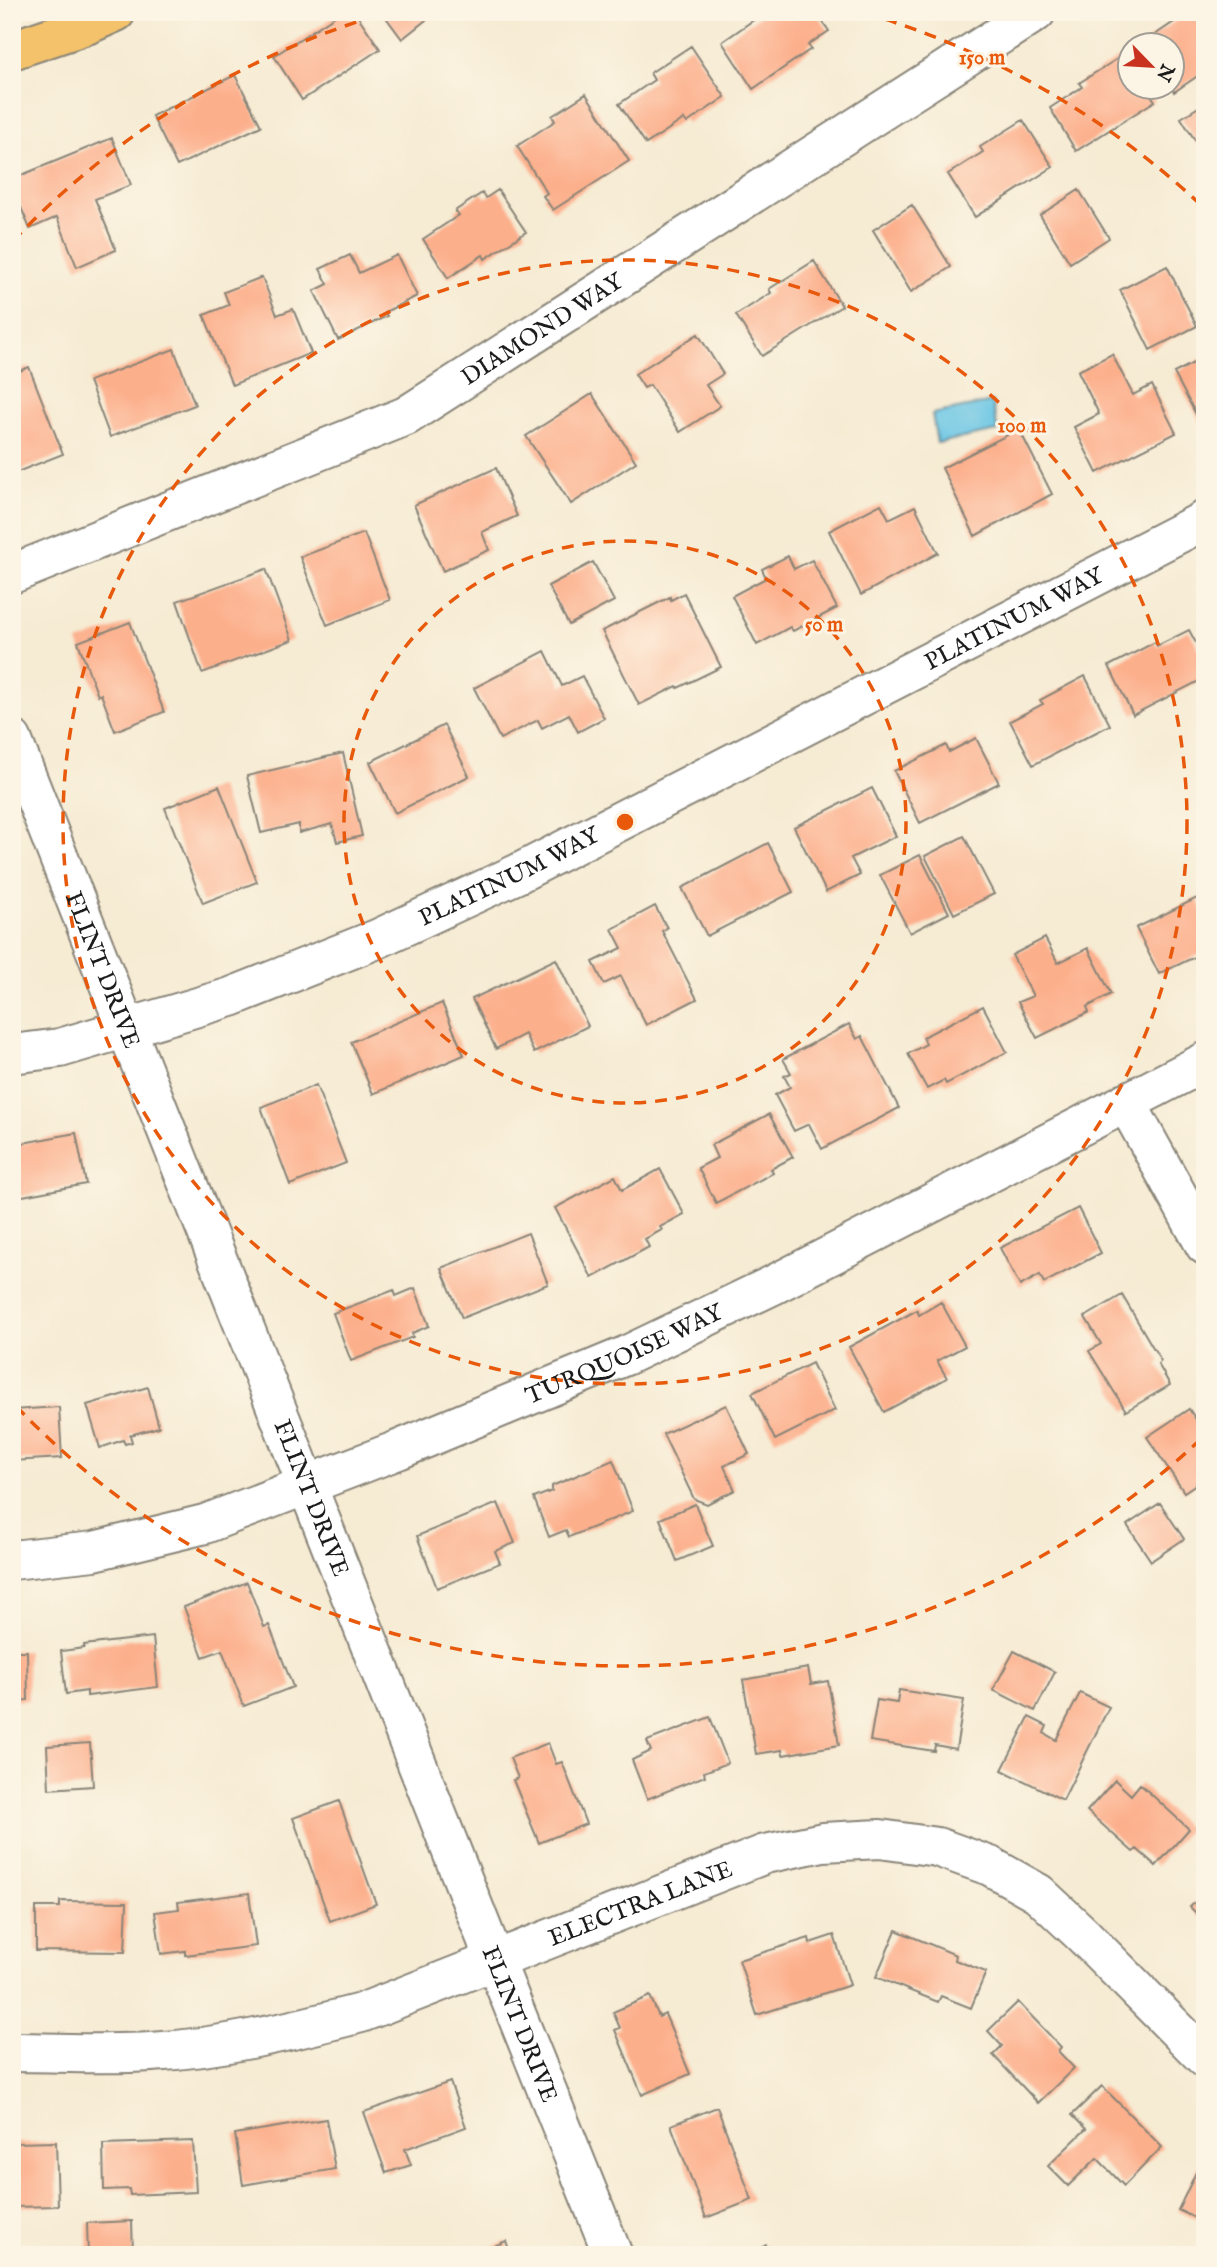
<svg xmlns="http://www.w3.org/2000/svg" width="1217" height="2267" font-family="'IM FELL English',serif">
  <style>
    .water { fill: #67c5e5; stroke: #427080; stroke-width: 2 }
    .building { fill: #fcaf8b }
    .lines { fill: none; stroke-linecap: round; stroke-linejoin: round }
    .minor-casing { stroke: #898478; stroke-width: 42 }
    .major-casing { stroke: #898478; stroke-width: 42 }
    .minor { stroke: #fff; stroke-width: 38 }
    .major { stroke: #f4c26a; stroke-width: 38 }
    .ring { fill: none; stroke: #e8590c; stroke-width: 3.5; stroke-dasharray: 12 9 }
    .labels { text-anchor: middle; stroke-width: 6; stroke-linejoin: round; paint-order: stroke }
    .street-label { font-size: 24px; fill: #1c1c1c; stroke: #fcf5e5 }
    .centre { fill: #e8590c; stroke: #fcf5e5; stroke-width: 3.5 }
    .ring-label { font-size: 21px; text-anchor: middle; font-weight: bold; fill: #e8590c; stroke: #fcf5e5; stroke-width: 6; stroke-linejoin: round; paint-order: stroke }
  </style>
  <rect width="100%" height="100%" fill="#fcf5e5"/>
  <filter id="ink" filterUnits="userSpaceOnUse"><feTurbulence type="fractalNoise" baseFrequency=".0143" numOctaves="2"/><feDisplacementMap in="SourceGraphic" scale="14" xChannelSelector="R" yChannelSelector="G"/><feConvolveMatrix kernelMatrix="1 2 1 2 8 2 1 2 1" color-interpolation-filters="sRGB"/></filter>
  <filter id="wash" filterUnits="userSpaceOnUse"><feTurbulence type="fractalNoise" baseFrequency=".00686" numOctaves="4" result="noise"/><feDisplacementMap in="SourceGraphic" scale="28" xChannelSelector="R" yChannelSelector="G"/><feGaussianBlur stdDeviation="1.57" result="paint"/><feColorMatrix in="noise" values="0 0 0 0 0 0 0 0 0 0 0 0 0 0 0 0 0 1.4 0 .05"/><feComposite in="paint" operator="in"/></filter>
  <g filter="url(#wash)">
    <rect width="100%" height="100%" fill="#f6ebd3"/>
    <!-- water -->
    <path class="water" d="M 992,402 L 998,431 L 937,443 L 932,414 Z"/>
    <g id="blocks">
      <!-- building -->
      <path class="building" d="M 341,12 L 355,12 L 380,49 L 302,100 L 274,56 Z
        M 382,12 L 436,12 L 402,39 Z
        M 765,12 L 816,12 L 829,31 L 808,45 L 811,49 L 753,89 L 722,42 Z
        M 1199,12 L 1205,12 L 1205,71 L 1174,92 L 1172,88 L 1172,46 L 1144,46 L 1143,43 L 1186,14 L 1189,19 Z
        M 691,46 L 725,97 L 687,123 L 684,119 L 646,144 L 619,104 L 654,80 L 650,73 Z
        M 1125,54 L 1130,61 L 1130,88 L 1146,88 L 1155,101 L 1076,151 L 1050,108 L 1082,87 L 1079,83 Z
        M 235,75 L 261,126 L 177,166 L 152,116 Z
        M 586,94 L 629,161 L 553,210 L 543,196 L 547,193 L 517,146 L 555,121 L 552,116 Z
        M 1205,103 L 1205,156 L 1181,118 Z
        M 1023,120 L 1053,167 L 975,217 L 948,174 L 983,152 L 980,147 Z
        M 112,138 L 131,185 L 95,199 L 116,250 L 77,267 L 57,217 L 30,229 L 12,186 L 12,179 Z
        M 498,190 L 526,232 L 485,259 L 483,255 L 448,278 L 423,239 L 459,215 L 455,211 L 482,193 L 486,198 Z
        M 1079,190 L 1109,238 L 1070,263 L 1040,215 Z
        M 912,205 L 951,267 L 911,292 L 873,230 Z
        M 350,255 L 359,273 L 397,255 L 417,296 L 385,312 L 387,316 L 338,340 L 314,291 L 328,284 L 320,269 Z
        M 814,261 L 842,306 L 762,356 L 736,315 L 771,293 L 769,289 Z
        M 1167,266 L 1197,326 L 1150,350 L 1120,290 Z
        M 262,277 L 277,315 L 293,309 L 311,353 L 232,385 L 204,315 L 229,305 L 224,292 Z
        M 698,334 L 723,374 L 706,385 L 720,406 L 680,432 L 650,385 L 644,388 L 635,374 Z
        M 174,349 L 195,405 L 110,437 L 89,381 Z
        M 1112,354 L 1133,395 L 1152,385 L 1176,433 L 1097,473 L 1074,427 L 1099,414 L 1078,371 Z
        M 1205,357 L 1205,419 L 1200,422 L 1174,373 Z
        M 29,367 L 63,454 L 12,474 L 12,374 Z
        M 592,394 L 636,462 L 571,504 L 526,436 Z
        M 1019,429 L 1052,494 L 975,536 L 942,468 Z
        M 496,468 L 517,516 L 482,532 L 489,550 L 443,571 L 414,505 Z
        M 881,504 L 889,519 L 915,506 L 938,553 L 861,595 L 829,531 Z
        M 364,533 L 390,600 L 327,625 L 300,557 Z
        M 788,556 L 794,569 L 812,560 L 837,608 L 793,631 L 790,627 L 757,645 L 732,596 L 766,578 L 762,569 Z
        M 593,562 L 614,601 L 569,625 L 548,586 Z
        M 266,569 L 292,640 L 202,673 L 177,601 Z
        M 684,593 L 721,667 L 678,688 L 677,686 L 639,705 L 602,631 L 670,597 L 671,600 Z
        M 130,622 L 164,712 L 115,731 L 101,694 L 98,696 L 78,642 Z
        M 1189,630 L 1205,660 L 1205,678 L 1133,715 L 1109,666 L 1155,642 L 1157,646 Z
        M 545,651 L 562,686 L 582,676 L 604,718 L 578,732 L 569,714 L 542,728 L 538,720 L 500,739 L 474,688 Z
        M 1085,676 L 1110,725 L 1033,765 L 1010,721 L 1043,704 L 1040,700 Z
        M 444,725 L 469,776 L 395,813 L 370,762 Z
        M 976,738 L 999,783 L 920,823 L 894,771 L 946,745 L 949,752 Z
        M 343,753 L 362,836 L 337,842 L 332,824 L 299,833 L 299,824 L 261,833 L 247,776 Z
        M 219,786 L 257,882 L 203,903 L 165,808 Z
        M 872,788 L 896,836 L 851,858 L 860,875 L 826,892 L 794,827 Z
        M 964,836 L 994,894 L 954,914 L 925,856 Z
        M 768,843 L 793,892 L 707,936 L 682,888 Z
        M 920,855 L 949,913 L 910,933 L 880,875 Z
        M 1197,898 L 1205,915 L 1205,952 L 1159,974 L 1136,928 Z
        M 655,906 L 667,928 L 662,931 L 697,999 L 646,1025 L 621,976 L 604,984 L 593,962 L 622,948 L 612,929 Z
        M 1045,938 L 1058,963 L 1088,948 L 1111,994 L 1087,1007 L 1089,1012 L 1037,1038 L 1018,1002 L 1033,996 L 1012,955 Z
        M 556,959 L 588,1026 L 534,1053 L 525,1034 L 496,1049 L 472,999 Z
        M 442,1003 L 464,1055 L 373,1094 L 351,1042 Z
        M 983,1006 L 1007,1052 L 946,1084 L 944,1080 L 927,1089 L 908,1054 L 926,1044 L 923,1037 Z
        M 849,1024 L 857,1039 L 862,1036 L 899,1108 L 822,1149 L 809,1124 L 794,1131 L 775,1095 L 790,1087 L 784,1076 L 791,1073 L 783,1059 Z
        M 316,1085 L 346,1163 L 290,1185 L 261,1107 Z
        M 769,1114 L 793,1157 L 771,1169 L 773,1173 L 716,1203 L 698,1168 L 717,1158 L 711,1145 Z
        M 76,1133 L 86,1184 L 12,1198 L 12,1145 Z
        M 660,1169 L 684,1214 L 660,1227 L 662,1230 L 645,1239 L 649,1247 L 592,1278 L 555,1208 L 615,1176 L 622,1190 Z
        M 1078,1208 L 1101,1253 L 1044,1283 L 1040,1275 L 1020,1286 L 1000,1248 Z
        M 528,1233 L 548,1284 L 462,1318 L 441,1268 Z
        M 415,1288 L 429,1326 L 412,1333 L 413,1337 L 351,1361 L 333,1313 L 394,1290 L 396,1296 Z
        M 1122,1295 L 1161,1361 L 1158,1364 L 1170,1385 L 1126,1411 L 1089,1351 L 1101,1344 L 1085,1317 Z
        M 941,1302 L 965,1346 L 937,1361 L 947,1378 L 884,1412 L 849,1347 L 917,1310 L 919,1315 Z
        M 812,1363 L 835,1410 L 775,1440 L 752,1393 Z
        M 148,1387 L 159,1427 L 130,1435 L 132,1442 L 125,1444 L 123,1440 L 100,1448 L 87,1405 Z
        M 726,1405 L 749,1454 L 724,1466 L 735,1490 L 707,1504 L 694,1499 L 663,1434 Z
        M 59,1407 L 62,1458 L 12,1461 L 12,1410 Z
        M 1189,1409 L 1205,1433 L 1205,1478 L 1184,1492 L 1147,1437 Z
        M 613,1460 L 633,1511 L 569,1537 L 566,1530 L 549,1537 L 534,1498 L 552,1491 L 552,1486 Z
        M 498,1503 L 515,1543 L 495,1551 L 500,1563 L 437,1588 L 417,1536 Z
        M 1160,1503 L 1184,1539 L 1151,1561 L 1127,1525 Z
        M 695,1504 L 713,1546 L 677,1561 L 660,1519 Z
        M 247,1582 L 264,1627 L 269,1625 L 293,1687 L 244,1706 L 222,1650 L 203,1657 L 184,1607 Z
        M 153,1637 L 158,1687 L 87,1696 L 87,1691 L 66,1694 L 61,1651 L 84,1648 L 84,1645 Z
        M 12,1651 L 27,1651 L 28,1700 L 12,1701 Z
        M 1014,1651 L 1055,1672 L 1035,1711 L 993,1690 Z
        M 808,1668 L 811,1684 L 828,1681 L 839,1745 L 783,1755 L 782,1750 L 756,1754 L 743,1680 Z
        M 899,1690 L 964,1700 L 956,1749 L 935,1745 L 934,1751 L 870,1741 L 877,1700 L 897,1703 Z
        M 1080,1693 L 1109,1707 L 1063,1800 L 1002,1770 L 1029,1717 L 1047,1726 L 1044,1733 L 1056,1740 Z
        M 710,1717 L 728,1763 L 704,1772 L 705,1776 L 647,1799 L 632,1760 L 651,1751 L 647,1741 Z
        M 90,1743 L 93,1786 L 49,1789 L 47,1746 Z
        M 548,1743 L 556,1764 L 562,1762 L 586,1824 L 539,1843 L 513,1780 L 518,1778 L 510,1758 Z
        M 1115,1780 L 1131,1795 L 1140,1784 L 1189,1829 L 1156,1866 L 1137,1849 L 1133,1852 L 1087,1811 Z
        M 339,1801 L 376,1904 L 330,1921 L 293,1818 Z
        M 249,1893 L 256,1946 L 185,1955 L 185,1951 L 161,1954 L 155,1912 L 179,1909 L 178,1902 Z
        M 1205,1893 L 1205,1922 L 1190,1907 Z
        M 60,1901 L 127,1902 L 125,1952 L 36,1951 L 36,1907 L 60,1907 Z
        M 896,1930 L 956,1955 L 955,1960 L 986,1972 L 971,2008 L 941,1996 L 938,2002 L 876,1977 Z
        M 834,1935 L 850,1985 L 757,2015 L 739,1960 L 809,1938 L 810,1943 Z
        M 650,1996 L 659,2017 L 665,2014 L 690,2074 L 642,2095 L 615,2030 L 620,2028 L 613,2012 Z
        M 1018,2002 L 1061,2047 L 1058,2051 L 1074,2068 L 1038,2103 L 993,2055 L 1002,2046 L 988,2031 Z
        M 450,2082 L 466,2127 L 405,2149 L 411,2165 L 386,2173 L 364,2112 Z
        M 1102,2086 L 1162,2147 L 1124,2186 L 1097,2158 L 1068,2186 L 1048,2166 L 1086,2129 L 1072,2115 Z
        M 717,2107 L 752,2200 L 706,2218 L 671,2125 Z
        M 326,2119 L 335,2169 L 243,2185 L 235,2134 Z
        M 193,2141 L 196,2192 L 130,2195 L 129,2189 L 104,2190 L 103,2144 Z
        M 56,2142 L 58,2206 L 12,2207 L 14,2143 Z
        M 1199,2166 L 1205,2169 L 1205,2223 L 1178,2210 Z
        M 132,2221 L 133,2255 L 88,2255 L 87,2223 Z
        M 506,2241 L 511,2255 L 472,2255 Z
        M 766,2245 L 772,2255 L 749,2255 Z"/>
    </g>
  </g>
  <g filter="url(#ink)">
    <use href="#blocks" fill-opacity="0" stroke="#898478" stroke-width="2"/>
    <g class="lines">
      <defs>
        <g id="minor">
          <path id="s1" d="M 12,574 L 406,416 L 1036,12"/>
          <path id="s2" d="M 12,739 L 495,1961 L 613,2255"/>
          <path id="s3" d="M 12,1054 L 60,1048 L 231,997 L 377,939 L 519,873 L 1205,520"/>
          <path d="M 1126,1102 L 1205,1245"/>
          <path id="s4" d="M 12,1560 L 94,1551 L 205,1524 L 398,1450 L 625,1356 L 773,1285 L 1205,1062"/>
          <path id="s5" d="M 12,2052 C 58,2052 105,2055 151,2052 C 222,2048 292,2031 361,2013 L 765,1854 L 823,1842 L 880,1839 L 937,1847 L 990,1866 L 1038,1893 L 1083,1935 L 1205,2058"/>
        </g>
        <path id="major" d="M 12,50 L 89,24 L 116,12"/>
      </defs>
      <!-- minor casing -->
      <use href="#minor" class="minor-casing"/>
      <!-- major casing -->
      <use href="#major" class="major-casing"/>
      <!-- minor -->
      <use href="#minor" class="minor"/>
      <!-- major -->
      <use href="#major" class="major"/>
    </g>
  </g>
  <!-- distance rings -->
  <g class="ring">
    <circle cx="625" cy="822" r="281"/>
    <circle cx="625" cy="822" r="562"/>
    <path d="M1201 1439A844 844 0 0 1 13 1403M13 241A844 844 0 0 1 385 13M865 13A844 844 0 0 1 1201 205"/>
  </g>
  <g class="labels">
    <!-- street labels -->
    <g class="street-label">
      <text dy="8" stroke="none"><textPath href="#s1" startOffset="586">DIAMOND WAY</textPath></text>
      <text dy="8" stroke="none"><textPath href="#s3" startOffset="1097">PLATINUM WAY</textPath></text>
      <text dy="8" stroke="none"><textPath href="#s3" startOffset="530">PLATINUM WAY</textPath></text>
      <text dy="8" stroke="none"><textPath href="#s2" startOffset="248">FLINT DRIVE</textPath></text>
      <text dy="8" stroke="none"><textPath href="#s4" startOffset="649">TURQUOISE WAY</textPath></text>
      <text dy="8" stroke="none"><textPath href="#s2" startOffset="816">FLINT DRIVE</textPath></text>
      <text dy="8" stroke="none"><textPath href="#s5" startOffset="653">ELECTRA LANE</textPath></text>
      <text dy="8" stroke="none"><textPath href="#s2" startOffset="1382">FLINT DRIVE</textPath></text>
    </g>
  </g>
  <circle cx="625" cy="822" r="10" class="centre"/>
  <g class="ring-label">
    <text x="982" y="64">150 m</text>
    <text x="1022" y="432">100 m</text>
    <text x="824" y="631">50 m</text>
  </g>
  <!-- margin -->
  <rect width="1217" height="2267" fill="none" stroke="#fcf5e5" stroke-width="42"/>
  <!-- north arrow -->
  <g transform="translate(1151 66) rotate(115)"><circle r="33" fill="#fcf5e5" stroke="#a29e95" stroke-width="2"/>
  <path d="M0-5L12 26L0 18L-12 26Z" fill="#c8321e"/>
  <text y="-10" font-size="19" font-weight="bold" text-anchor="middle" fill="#1c1c1c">N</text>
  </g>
</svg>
